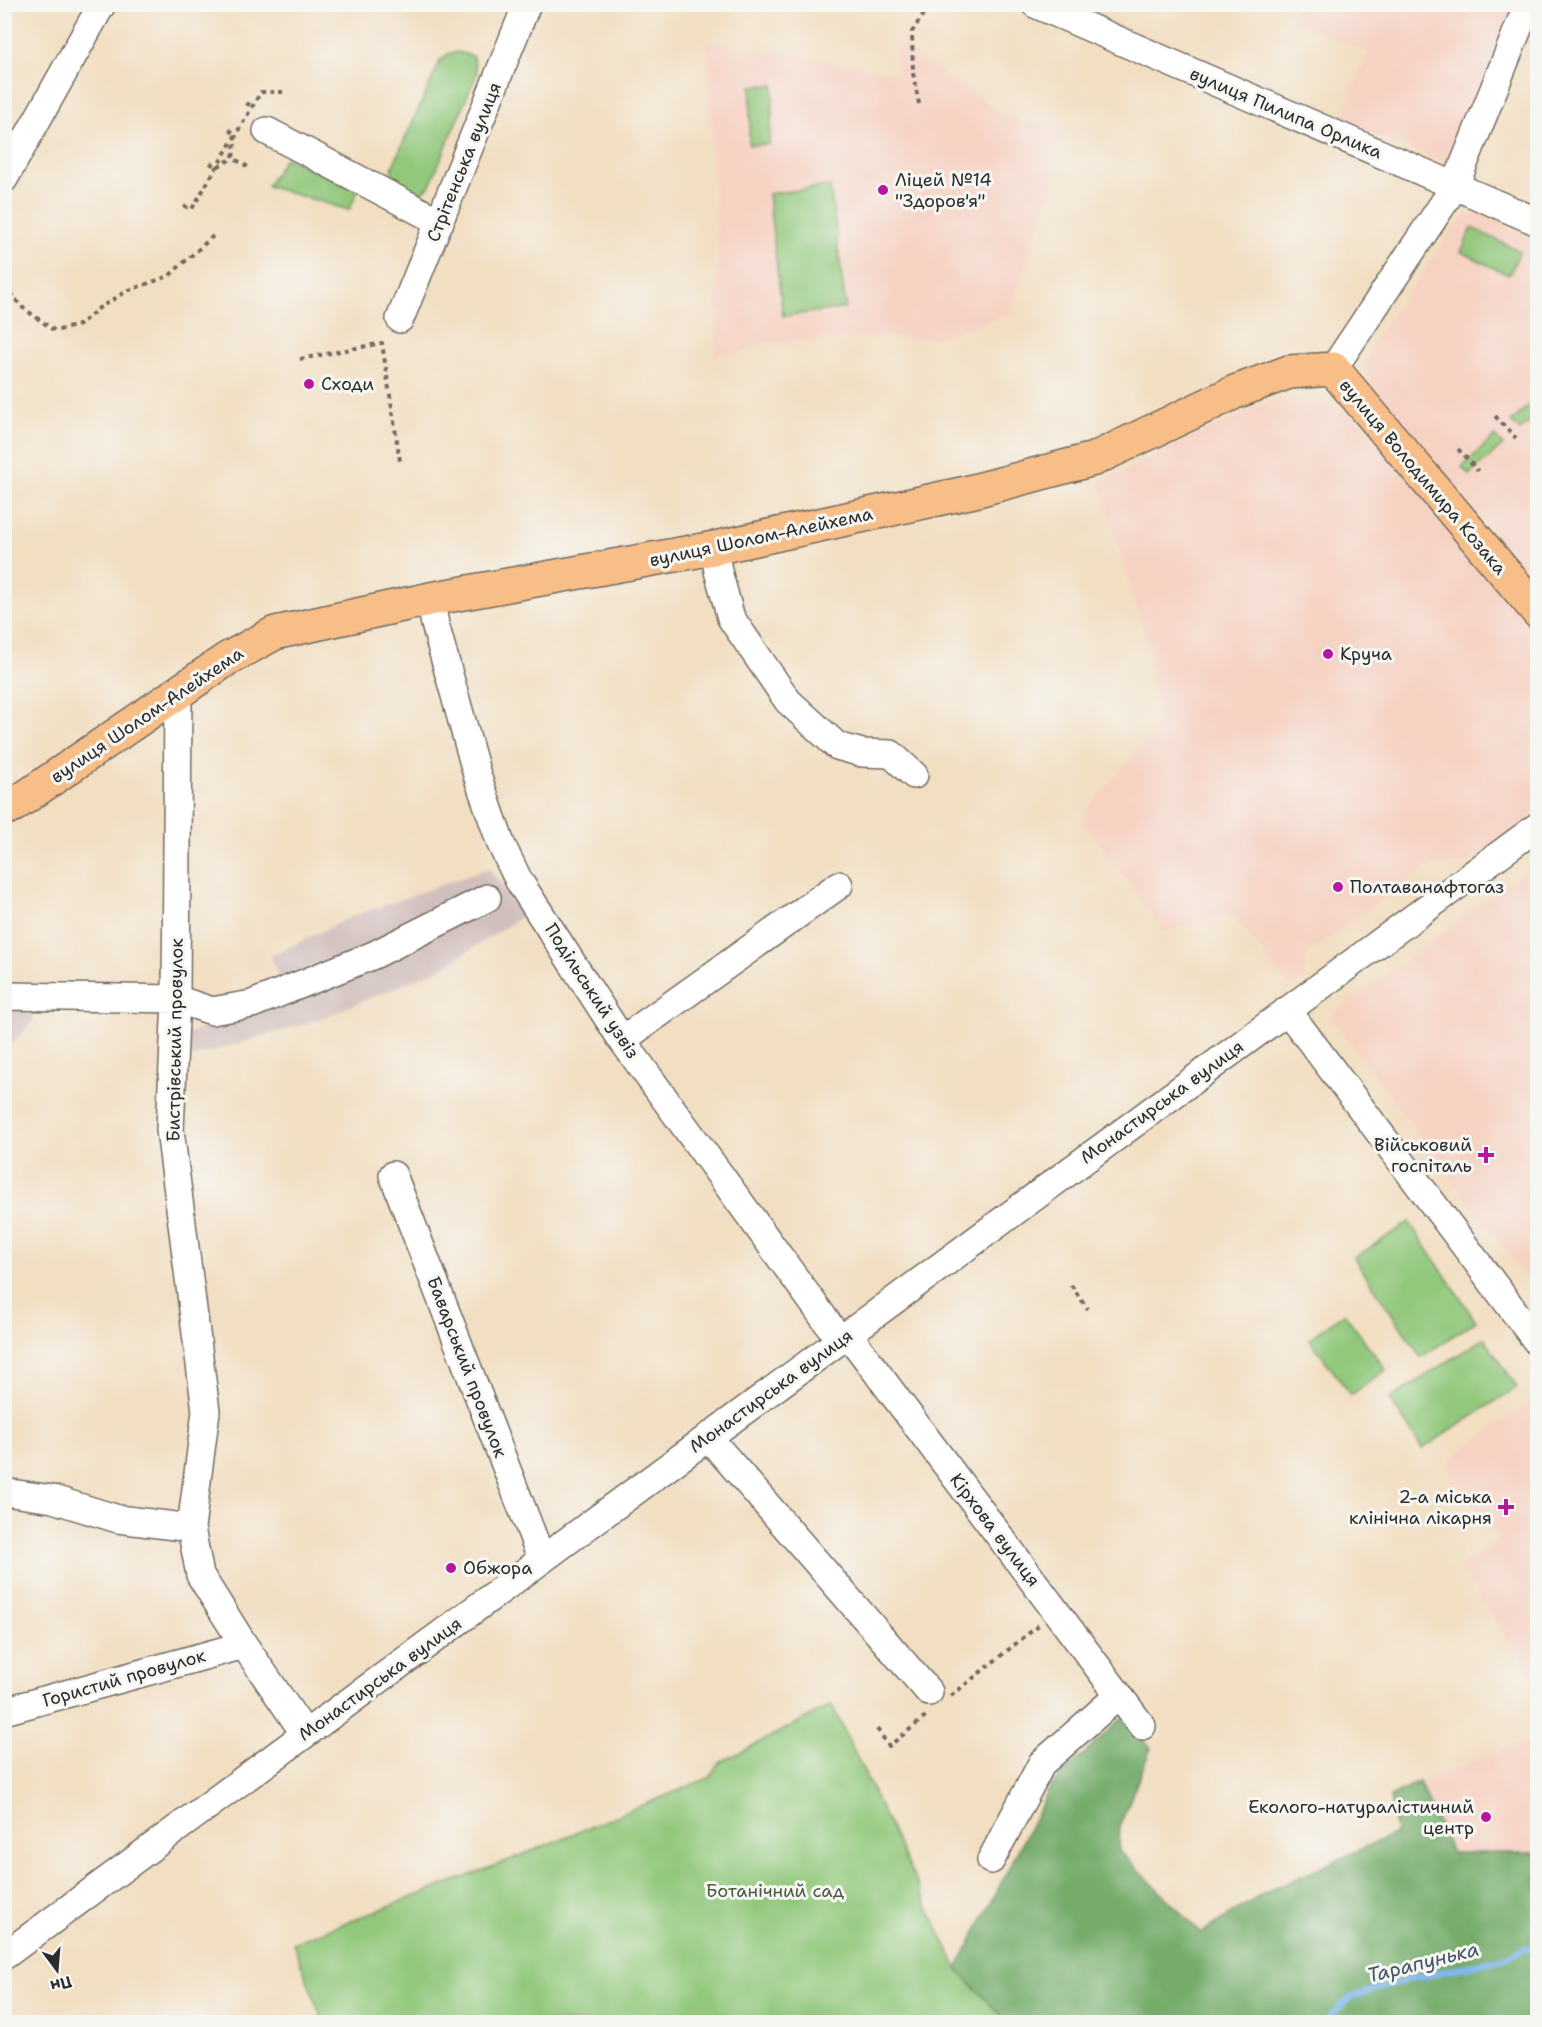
<svg xmlns="http://www.w3.org/2000/svg" width="1542" height="2027" font-family="'Shantell Sans',sans-serif">
  <style>
    .built { fill: #f6d2c3 }
    .industrial { fill: #d1bfbd }
    .green { fill: #92c87b; stroke: #5e7a53; stroke-width: 1.5 }
    .forest { fill: #75ac6b; stroke: #506c4b; stroke-width: 1.5 }
    .lines { fill: none; stroke-linecap: round; stroke-linejoin: round }
    .stream { stroke: #80b6ef; stroke-width: 6 }
    .minor-casing { stroke: #716a60; stroke-width: 30 }
    .major-casing { stroke: #716a60; stroke-width: 36 }
    .path { stroke: #716a60; stroke-width: 4; stroke-dasharray: 4.5 4.5; stroke-linecap: butt }
    .minor { stroke: #fff; stroke-width: 27 }
    .major { stroke: #f7be88; stroke-width: 33 }
    .poi-dot { fill: #b5179e; stroke: #f6f6f2; stroke-width: 2 }
    .labels { text-anchor: middle; stroke-width: 6; stroke-linejoin: round; paint-order: stroke }
    .street-label { font-size: 18px; fill: #2b2b2b; stroke: #f6f6f2 }
    .poi-label { font-size: 18px; fill: #2b2b2b; stroke: #f6f6f2; text-anchor: start }
    .park-label { font-size: 18px; fill: #4a5a43; stroke: #f6f6f2 }
    .water-label { font-size: 20px; font-style: italic; fill: #456; stroke: #f6f6f2 }
  </style>
  <rect width="100%" height="100%" fill="#f6f6f2"/>
  <filter id="ink" filterUnits="userSpaceOnUse"><feTurbulence type="fractalNoise" baseFrequency=".0167" numOctaves="2"/><feDisplacementMap in="SourceGraphic" scale="12" xChannelSelector="R" yChannelSelector="G"/><feConvolveMatrix kernelMatrix="1 2 1 2 8 2 1 2 1" color-interpolation-filters="sRGB"/></filter>
  <filter id="wash" filterUnits="userSpaceOnUse"><feTurbulence type="fractalNoise" baseFrequency=".008" numOctaves="4" result="noise"/><feDisplacementMap in="SourceGraphic" scale="24" xChannelSelector="R" yChannelSelector="G"/><feGaussianBlur stdDeviation="1.35" result="paint"/><feColorMatrix in="noise" values="0 0 0 0 0 0 0 0 0 0 0 0 0 0 0 0 0 1.4 0 .05"/><feComposite in="paint" operator="in"/></filter>
  <g filter="url(#wash)">
    <rect width="100%" height="100%" fill="#f2dec1"/>
    <!-- built -->
    <path class="built" d="M 1296,5 L 1515,5 L 1491,65 L 1489,65 L 1456,146 L 1450,156 L 1441,158 L 1432,158 L 1341,121 L 1368,52 L 1291,21 Z
      M 893,39 L 997,110 L 1060,133 L 1053,182 L 1010,314 L 936,338 L 892,337 L 753,343 L 748,351 L 715,355 L 718,251 L 707,41 L 897,73 Z
      M 1476,213 L 1492,217 L 1537,236 L 1537,572 L 1532,565 L 1522,567 L 1370,384 L 1365,367 L 1371,345 L 1457,223 L 1463,217 Z
      M 1272,400 L 1297,400 L 1337,406 L 1354,417 L 1372,435 L 1537,636 L 1537,811 L 1467,862 L 1426,868 L 1308,952 L 1303,980 L 1291,988 L 1231,913 L 1164,932 L 1080,818 L 1159,725 L 1148,645 L 1099,481 Z
      M 1537,862 L 1537,1293 L 1330,1016 Z
      M 1537,1396 L 1537,1682 L 1458,1566 L 1500,1541 L 1450,1473 L 1449,1460 Z
      M 1537,1737 L 1537,1853 L 1452,1853 L 1419,1782 Z"/>
    <!-- industrial -->
    <path class="industrial" d="M 489,868 L 523,916 L 440,969 L 317,1020 L 192,1057 L 184,1035 L 286,1000 L 271,956 L 349,918 Z
      M 20,1003 L 35,1019 L 5,1051 L 5,1004 Z"/>
    <!-- green -->
    <path class="green" d="M 458,52 L 473,56 L 477,73 L 430,185 C 428,188 425,190 422,192 C 407,198 390,183 392,168 L 440,61 L 448,54 Z
      M 774,85 L 769,144 L 749,145 L 751,86 Z
      M 285,158 L 358,190 L 349,210 L 267,186 Z
      M 830,186 L 846,308 L 783,316 L 768,194 Z
      M 1472,228 L 1520,251 L 1509,275 L 1461,252 Z
      M 1537,398 L 1537,415 L 1520,431 L 1511,422 Z
      M 1495,436 L 1503,445 L 1469,475 L 1462,467 Z
      M 1409,1222 L 1476,1321 L 1421,1357 L 1354,1258 Z
      M 1344,1313 L 1386,1370 L 1351,1395 L 1309,1339 Z
      M 1484,1338 L 1517,1387 L 1422,1449 L 1390,1399 Z
      M 832,1705 L 957,1968 L 1007,2022 L 323,2022 L 293,1943 L 512,1859 L 711,1777 L 717,1764 Z"/>
    <!-- forest -->
    <path class="forest" d="M 1122,1718 L 1151,1748 L 1120,1825 L 1119,1850 L 1201,1933 L 1263,1894 L 1396,1833 L 1390,1797 L 1419,1782 L 1452,1853 L 1537,1853 L 1537,2022 L 1007,2022 L 957,1969 L 1052,1784 Z"/>
    <g class="lines">
      <!-- stream -->
      <path class="stream" d="M 1324,2022 L 1351,1997 L 1414,1978 L 1498,1960 L 1525,1948 L 1538,1951"/>
    </g>
  </g>
  <g filter="url(#ink)">
    <g class="lines">
      <defs>
        <path id="minor" d="M 1035,4 L 1538,222
          M 267,131 L 440,222
          M 4,179 L 102,4
          M 400,319 L 527,4
          M 1333,369 L 1455,186 L 1528,4
          M 714,548 L 718,571 L 731,618 L 788,701 L 837,746 L 862,753 L 891,754 L 914,775
          M 430,599 L 435,624 L 477,775 L 501,844 L 519,881 L 622,1040 L 840,1340
          M 178,692 L 176,999 L 170,1130 L 206,1411 L 191,1528 L 200,1575 L 244,1645 L 305,1734
          M 4,998 L 9,996 L 176,999 L 212,1011 L 252,1004 L 374,955 L 487,898
          M 1287,1010 L 1538,1343
          M 622,1040 L 839,885
          M 393,1175 L 542,1560
          M 848,1334 L 1142,1726
          M 708,1437 L 929,1692
          M 4,1492 L 53,1499 L 118,1519 L 191,1528
          M 4,1711 L 244,1645
          M 991,1860 L 1042,1763 L 1119,1695
          M 4,1956 L 1538,826"/>
        <path id="major" d="M 4,809 L 14,805 L 227,659 L 275,633 L 430,599 L 714,548 L 970,492 L 1094,459 L 1235,392 L 1289,372 L 1333,369 L 1538,612"/>
      </defs>
      <!-- minor casing -->
      <use href="#minor" class="minor-casing"/>
      <!-- major casing -->
      <use href="#major" class="major-casing"/>
      <!-- path -->
      <path class="path" d="M 246,103 L 252,106
        M 919,104 L 913,73 L 912,32 L 930,4
        M 229,130 L 236,134 L 233,158 L 248,167
        M 210,163 L 217,167 L 233,158
        M 184,206 L 192,209 L 261,92 L 287,92
        M 1533,262 L 1538,252
        M 4,286 L 22,307 L 55,331 L 79,325 L 99,308 L 127,291 L 169,276 L 213,236
        M 300,359 L 382,343 L 400,461
        M 1495,416 L 1516,438
        M 1458,449 L 1478,471
        M 1071,1285 L 1088,1309
        M 1537,1413 L 1538,1414
        M 951,1696 L 1039,1625
        M 877,1729 L 889,1746 L 929,1714"/>
      <!-- minor -->
      <use href="#minor" class="minor"/>
      <!-- major -->
      <use href="#major" class="major"/>
    </g>
  </g>
  <!-- markers -->
  <g class="poi-dot">
    <circle cx="883" cy="190" r="6"/>
    <circle cx="309" cy="384" r="6"/>
    <circle cx="1328" cy="654" r="6"/>
    <circle cx="1338" cy="887" r="6"/>
    <path d="M1483 1146h6v6h6v6h-6v6h-6v-6h-6v-6h6z"/>
    <path d="M1503 1498h6v6h6v6h-6v6h-6v-6h-6v-6h6z"/>
    <circle cx="451" cy="1568" r="6"/>
    <circle cx="1486" cy="1817" r="6"/>
  </g>
  <g class="labels">
    <!-- street labels -->
    <g class="street-label">
      <text transform="translate(1286 113) rotate(23)" y="6">вулиця Пилипа Орлика</text>
      <text transform="translate(464 162) rotate(-68)" y="6">Стрітенська вулиця</text>
      <text transform="translate(1423 477) rotate(50)" y="6">вулиця Володимира Козака</text>
      <text transform="translate(761 537) rotate(-12)" y="6">вулиця Шолом-Алейхема</text>
      <text transform="translate(147 715) rotate(-34)" y="6">вулиця Шолом-Алейхема</text>
      <text transform="translate(592 991) rotate(57)" y="6">Подільський узвіз</text>
      <text transform="translate(175 1040) rotate(-89)" y="6">Бистрівський провулок</text>
      <text transform="translate(1162 1102) rotate(-36)" y="6">Монастирська вулиця</text>
      <text transform="translate(467 1367) rotate(69)" y="6">Баварський провулок</text>
      <text transform="translate(771 1391) rotate(-36)" y="6">Монастирська вулиця</text>
      <text transform="translate(995 1530) rotate(53)" y="6">Кірхова вулиця</text>
      <text transform="translate(124 1678) rotate(-16)" y="6">Гористий провулок</text>
      <text transform="translate(380 1679) rotate(-36)" y="6">Монастирська вулиця</text>
    </g>
    <!-- poi labels -->
    <g class="poi-label">
      <text x="895" y="186">Ліцей №14<tspan x="895" dy="21">"Здоров'я"</tspan></text>
      <text x="321" y="390">Сходи</text>
      <text x="1340" y="660">Круча</text>
      <text x="1350" y="893">Полтаванафтогаз</text>
      <text x="1472" y="1151" text-anchor="end">Військовий<tspan x="1472" dy="21">госпіталь</tspan></text>
      <text x="1492" y="1503" text-anchor="end">2-а міська<tspan x="1492" dy="21">клінічна лікарня</tspan></text>
      <text x="463" y="1574">Обжора</text>
      <text x="1474" y="1813" text-anchor="end">Еколого-натуралістичний<tspan x="1474" dy="21">центр</tspan></text>
    </g>
    <!-- park labels -->
    <g class="park-label">
      <text x="775" y="1897">Ботанічний сад</text>
    </g>
    <!-- water labels -->
    <g class="water-label">
      <text transform="translate(1423 1962) rotate(-14)" y="7">Тарапунька</text>
    </g>
  </g>
  <!-- margin -->
  <rect width="1542" height="2027" fill="none" stroke="#f6f6f2" stroke-width="24"/>
  <!-- north arrow -->
  <g transform="translate(57 1970) rotate(164)" stroke="#f6f6f2" stroke-width="4.5" paint-order="stroke">
  <path d="M0-4.5L10 22L0 15L-10 22Z" fill="#2b2b2b"/>
  <text y="-9" font-size="16" font-weight="bold" text-anchor="middle" fill="#2b2b2b">Пн</text>
  </g>
</svg>
